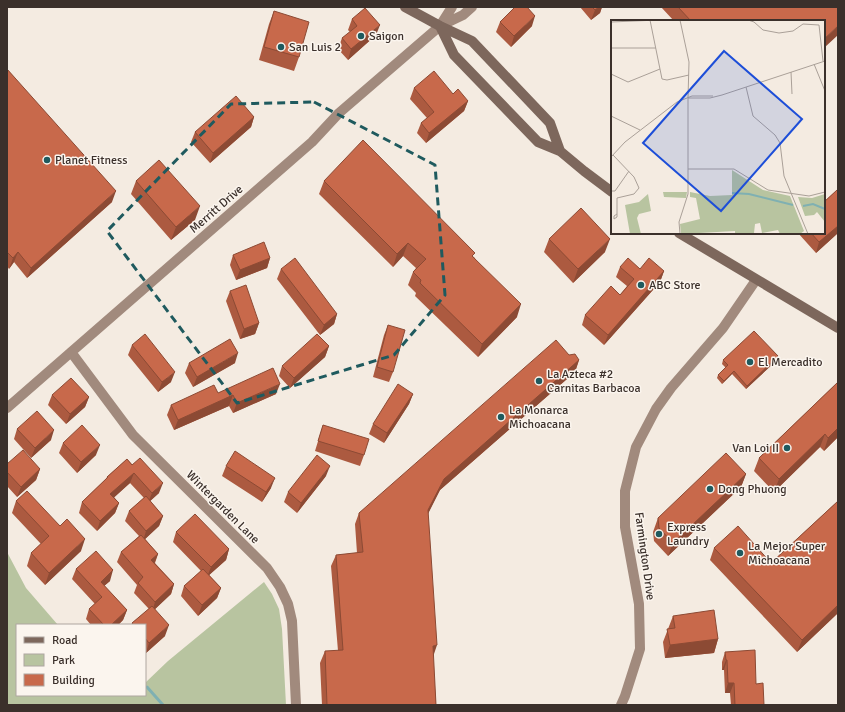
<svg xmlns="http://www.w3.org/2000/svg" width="845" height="712" font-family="Signika,sans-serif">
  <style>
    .green { fill: #b8c4a0 }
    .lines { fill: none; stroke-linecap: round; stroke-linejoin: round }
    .stream { stroke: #7fb0b2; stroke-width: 3 }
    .secondary { stroke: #a18a7d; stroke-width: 10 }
    .primary { stroke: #7d675c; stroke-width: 10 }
    .wall { fill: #ac5a40 }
    .shaded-wall { fill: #8c4a34 }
    .building { fill: #c8694b; stroke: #8c4a34 }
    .marked { fill: none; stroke: #1f5a5e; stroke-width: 3; stroke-dasharray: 8 5; stroke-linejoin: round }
    .poi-dot { fill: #1f5a5e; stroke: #fbf5ee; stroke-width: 1.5 }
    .labels { text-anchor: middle; stroke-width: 3; stroke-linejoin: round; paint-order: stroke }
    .poi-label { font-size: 12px; fill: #3b302b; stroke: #fbf5ee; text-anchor: start }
    .street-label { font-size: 12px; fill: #3b302b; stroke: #fbf5ee }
    .inset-river { fill: none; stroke: #7fb0b2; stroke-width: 2 }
    .inset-road { fill: none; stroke: #aaa098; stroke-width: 1 }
    .view { fill: #1d4ed8; fill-opacity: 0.15; stroke: #1d4ed8; stroke-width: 2 }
    .inset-edge { fill: none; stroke: #3b302b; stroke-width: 2 }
  </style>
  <rect width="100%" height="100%" fill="#f4ebe1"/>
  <!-- green -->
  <path class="green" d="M 7,552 L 26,588 L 58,625 L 17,625 L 17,695 L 145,695 L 145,683 L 168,661 L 264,582 L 272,594 L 279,609 L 282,629 L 286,705 L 7,705 Z"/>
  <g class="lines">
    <!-- stream -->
    <path class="stream" d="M 147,687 L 163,705"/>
    <!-- secondary -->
    <path class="secondary" d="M 440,26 L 452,7
      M 71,352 L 133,435 L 267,568 L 280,587 L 288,604 L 292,621 L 296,705
      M 7,408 L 312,142 L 339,113 L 440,26 L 463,15 L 472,7
      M 621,705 L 625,696 L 640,649 L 639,604 L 625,527 L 625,491 L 636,447 L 656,409 L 671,388 L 723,328 L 756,280"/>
    <!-- primary -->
    <path class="primary" d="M 405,7 L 440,26 L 472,41 L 550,123 L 560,151
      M 440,26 L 454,55 L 538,142 L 560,151 L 584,171 L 612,192
      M 679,233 L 838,328"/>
  </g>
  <!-- wall -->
  <path class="wall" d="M 580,7 L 602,7 L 600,13 L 591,20 Z
    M 661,7 L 838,7 L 824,21 L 674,21 Z
    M 274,11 L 299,57 L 294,71 L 259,60 L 269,24 Z
    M 352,19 L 376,35 L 348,60 L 338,49 L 342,38 L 350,32 L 348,30 Z
    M 500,22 L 532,26 L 511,47 L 496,32 Z
    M 7,69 L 112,202 L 27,278 L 14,262 L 9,269 L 7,266 Z
    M 414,88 L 468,101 L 464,111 L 426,143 L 417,133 L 421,123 L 427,118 L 410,99 Z
    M 254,117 L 251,127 L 210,163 L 191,142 L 195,132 Z
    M 136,181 L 195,220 L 171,240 L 131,194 Z
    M 324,181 L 474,257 L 517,317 L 478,357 L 415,296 L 416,293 L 408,285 L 413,272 L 416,268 L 403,256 L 393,267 L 319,194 Z
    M 837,190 L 838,192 L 838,233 L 816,253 L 798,233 L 824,233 L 824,202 Z
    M 549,239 L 605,252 L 573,283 L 544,252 Z
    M 233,255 L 270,258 L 267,268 L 236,280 L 230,265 Z
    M 620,267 L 664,271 L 660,282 L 604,345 L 582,325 L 585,315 L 620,295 L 627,286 L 616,277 Z
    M 281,269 L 337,314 L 334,324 L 320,335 L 277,279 Z
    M 230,291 L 259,323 L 255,334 L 240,339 L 226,301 Z
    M 388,325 L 393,372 L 389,382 L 373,377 L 384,335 Z
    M 132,345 L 171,382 L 158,392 L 128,355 Z
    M 329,346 L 325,357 L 290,388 L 279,376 L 282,366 Z
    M 569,355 L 579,360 L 575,372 L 440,490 L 428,513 L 433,656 L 436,705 L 322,705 L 320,663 L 325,651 L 338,651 L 331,566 L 336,555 L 357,553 L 355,524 L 359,513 Z
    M 778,356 L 777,360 L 746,389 L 732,374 L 722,384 L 717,378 L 718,375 L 726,368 L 722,364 L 723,360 Z
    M 189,363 L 235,363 L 193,387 L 185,373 Z
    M 838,382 L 838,437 L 824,451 L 820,447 L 774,492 L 754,471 L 759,458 Z
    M 218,393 L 276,394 L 233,413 L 229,406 L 174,430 L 167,415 L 171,405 Z
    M 413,394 L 409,404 L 384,443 L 369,434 L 373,424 Z
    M 52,395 L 89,397 L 85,407 L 66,424 L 48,405 Z
    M 323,425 L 364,455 L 360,466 L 315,451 Z
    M 17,429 L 51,440 L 31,458 L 14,439 Z
    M 63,443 L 96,455 L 77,473 L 59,453 Z
    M 127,459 L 159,493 L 150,501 L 163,516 L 159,526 L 145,539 L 158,554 L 155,563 L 174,584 L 171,594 L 155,609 L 165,636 L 146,653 L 145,625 L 131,625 L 132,623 L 149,609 L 134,593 L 137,585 L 117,562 L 121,552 L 139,536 L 125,521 L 129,511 L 144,498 L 130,483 L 114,497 L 119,503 L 115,513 L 97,531 L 79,513 L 82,502 L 106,479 L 107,477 Z
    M 7,464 L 40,469 L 36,480 L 17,497 L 7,486 Z
    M 226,466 L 271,488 L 262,502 L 222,476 Z
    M 746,474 L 741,487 L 668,556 L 654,541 L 653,532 L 658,518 Z
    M 326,476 L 297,513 L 284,502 L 288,492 Z
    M 16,501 L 60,526 L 81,551 L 45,585 L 27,566 L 31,553 L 41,544 L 12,513 Z
    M 838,501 L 838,613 L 797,652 L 710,560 L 714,548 L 771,563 Z
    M 176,532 L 229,549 L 226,560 L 209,575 L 221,588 L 217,598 L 198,616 L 181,596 L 184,586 L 201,571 L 173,542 Z
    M 76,569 L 110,581 L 104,586 L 127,610 L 123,620 L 118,625 L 91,625 L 86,619 L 89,609 L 95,604 L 72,579 Z
    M 673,616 L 718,639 L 714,653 L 665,658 L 663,642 Z
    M 725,652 L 756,684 L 764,705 L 731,705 L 730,693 L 725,693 L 724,670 L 722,670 L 722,662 Z"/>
  <!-- shaded-wall -->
  <path class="shaded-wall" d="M 599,7 L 602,7 L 600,13 L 591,20 L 595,10 Z
    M 535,16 L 532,26 L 511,47 L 514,36 Z
    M 380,25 L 376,35 L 348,60 L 351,49 Z
    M 838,26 L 838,35 L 824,48 L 824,39 Z
    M 468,101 L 464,111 L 426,143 L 429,133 Z
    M 254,117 L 251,127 L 210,163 L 213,153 Z
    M 116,191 L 112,202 L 27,278 L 31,268 Z
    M 200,206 L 195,220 L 171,240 L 176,227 Z
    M 838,226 L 838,233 L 816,253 L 819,242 Z
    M 610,239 L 605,252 L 573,283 L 578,269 Z
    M 408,243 L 403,256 L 393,267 L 397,254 Z
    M 18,252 L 14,262 L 9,269 L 13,258 Z
    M 270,258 L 267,268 L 236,280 L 240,270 Z
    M 664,271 L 660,282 L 604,345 L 608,335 Z
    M 521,304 L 517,317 L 478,357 L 482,344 Z
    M 337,314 L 334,324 L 320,335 L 324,325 Z
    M 259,323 L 255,334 L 240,339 L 244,329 Z
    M 329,346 L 325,357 L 290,388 L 294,378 Z
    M 238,353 L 235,363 L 193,387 L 197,377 Z
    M 778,356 L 777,360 L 746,389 L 747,386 Z
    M 579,360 L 575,372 L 440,490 L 424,522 L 428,510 L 444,479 Z
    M 734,371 L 732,374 L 722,384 L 724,381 Z
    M 175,372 L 171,382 L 158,392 L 162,382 Z
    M 280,384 L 276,394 L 233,413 L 237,403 Z
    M 413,394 L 409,404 L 384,443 L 387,433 Z
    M 233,395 L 229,406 L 174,430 L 178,420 Z
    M 89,397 L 85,407 L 66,424 L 70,414 Z
    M 838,428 L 838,437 L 824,451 L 828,438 Z
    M 54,430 L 51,440 L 31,458 L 35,448 Z
    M 825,434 L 820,447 L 774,492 L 779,479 Z
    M 100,445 L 96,455 L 77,473 L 81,462 Z
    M 330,466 L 326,476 L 297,513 L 301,503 Z
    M 40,469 L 36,480 L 17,497 L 21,487 Z
    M 134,473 L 130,483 L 107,504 L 110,494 Z
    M 746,474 L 741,487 L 668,556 L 673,543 Z
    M 275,478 L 271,488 L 262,502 L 266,492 Z
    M 163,483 L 159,493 L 148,503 L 152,493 Z
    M 119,503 L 115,513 L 97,531 L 100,521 Z
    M 163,516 L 159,526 L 143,541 L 146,531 Z
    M 85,539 L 81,551 L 45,585 L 49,573 Z
    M 229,549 L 226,560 L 207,577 L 211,567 Z
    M 158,554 L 154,564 L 151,560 Z
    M 113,570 L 110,581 L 97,592 L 101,582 Z
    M 174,584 L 171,594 L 152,612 L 155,602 Z
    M 221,588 L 217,598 L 198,616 L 202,605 Z
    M 838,605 L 838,613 L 797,652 L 802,640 Z
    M 127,610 L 123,620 L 118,625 L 111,625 Z
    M 169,625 L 165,636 L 146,653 L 149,643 Z
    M 718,639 L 714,653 L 665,658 L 670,645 Z
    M 437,645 L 433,657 L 433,646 Z
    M 726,660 L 727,660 L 724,670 L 722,670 Z
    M 728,683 L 734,683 L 730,693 L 725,693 Z"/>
  <!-- building -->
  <path class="building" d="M 515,7 L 527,7 L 535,16 L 514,36 L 500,22 Z
    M 592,7 L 599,7 L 595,10 Z
    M 678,7 L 838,7 L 838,26 L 824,39 L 824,21 L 691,21 Z
    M 365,8 L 380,25 L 351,49 L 342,38 L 357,26 L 352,19 Z
    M 274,11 L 309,22 L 299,57 L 264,47 Z
    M 7,69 L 116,191 L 31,268 L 18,252 L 13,258 L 7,252 Z
    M 434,71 L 453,94 L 458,89 L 468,101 L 429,133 L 421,123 L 434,112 L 414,88 Z
    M 236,96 L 254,117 L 213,153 L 195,132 Z
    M 363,140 L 475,253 L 472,256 L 521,304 L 482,344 L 420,283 L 421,280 L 413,272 L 426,259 L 408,243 L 397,254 L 324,181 Z
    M 159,160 L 200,206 L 176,227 L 136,181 Z
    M 837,190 L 838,192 L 838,226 L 819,242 L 811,233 L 824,233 L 824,202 Z
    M 581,208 L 610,239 L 578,269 L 549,239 Z
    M 264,242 L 270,258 L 240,270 L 233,255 Z
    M 295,258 L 337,314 L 324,325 L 281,269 Z
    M 628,258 L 640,269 L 649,258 L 664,271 L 608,335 L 585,315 L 611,286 L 620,295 L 634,279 L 620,267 Z
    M 246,285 L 259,323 L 244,329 L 230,291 Z
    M 388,325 L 405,330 L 393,372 L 377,367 Z
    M 754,331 L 778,356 L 747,386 L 734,371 L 724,381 L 718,375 L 728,365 L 723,360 Z
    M 145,334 L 175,372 L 162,382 L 132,345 Z
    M 317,334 L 329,346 L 294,378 L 282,366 Z
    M 230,339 L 238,353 L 197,377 L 189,363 Z
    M 556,340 L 569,355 L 575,354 L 579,360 L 444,479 L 428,510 L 437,645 L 433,646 L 436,705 L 327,705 L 325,651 L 343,650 L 336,555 L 363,552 L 359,513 Z
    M 273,368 L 280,384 L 237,403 L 233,395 L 178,420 L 171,405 L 214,385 L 218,393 Z
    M 71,378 L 89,397 L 70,414 L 52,395 Z
    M 838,382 L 838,428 L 828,438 L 825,434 L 779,479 L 759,458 Z
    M 398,384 L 413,394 L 387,433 L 373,424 Z
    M 37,411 L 54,430 L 35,448 L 17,429 Z
    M 82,425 L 100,445 L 81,462 L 63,443 Z
    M 323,425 L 369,439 L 364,455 L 318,441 Z
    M 23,450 L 40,469 L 21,487 L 7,472 L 7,464 Z
    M 235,451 L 275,478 L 266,492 L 226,466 Z
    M 726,453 L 746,474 L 673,543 L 659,528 L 658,518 Z
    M 317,455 L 330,466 L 301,503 L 288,492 Z
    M 140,458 L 163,483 L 152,493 L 134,473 L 110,494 L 119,503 L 100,521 L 82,502 L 108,477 L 107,477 L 127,459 L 132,465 Z
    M 27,491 L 60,526 L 67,519 L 85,539 L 49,573 L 31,553 L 49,536 L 16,501 Z
    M 146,496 L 163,516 L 146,531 L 129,511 Z
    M 838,501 L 838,605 L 802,640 L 714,548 L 738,526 L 771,563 Z
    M 195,514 L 229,549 L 211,567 L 176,532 Z
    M 141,535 L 158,554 L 151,560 L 174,584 L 155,602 L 138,583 L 143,577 L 121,552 Z
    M 96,551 L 113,570 L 101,582 L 127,610 L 111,625 L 104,625 L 89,609 L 102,597 L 76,569 Z
    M 203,569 L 221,588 L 202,605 L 184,586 Z
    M 152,606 L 169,625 L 149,643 L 145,638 L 145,625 L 134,625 L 132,623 Z
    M 714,610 L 718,639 L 670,645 L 667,629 L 675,628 L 673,616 Z
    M 755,650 L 756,684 L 763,683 L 764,705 L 735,705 L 734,683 L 728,683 L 727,660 L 726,660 L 725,652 Z"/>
  <!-- marked area -->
  <path class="marked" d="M 314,102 L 435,165 L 445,295 L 394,355 L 237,403 L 107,231 L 231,104 Z"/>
  <!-- markers -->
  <g class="poi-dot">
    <circle cx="361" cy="36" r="4"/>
    <circle cx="281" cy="47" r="4"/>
    <circle cx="47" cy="160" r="4"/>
    <circle cx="641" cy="285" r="4"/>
    <circle cx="750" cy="362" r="4"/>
    <circle cx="539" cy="381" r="4"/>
    <circle cx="501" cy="417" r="4"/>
    <circle cx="787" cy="448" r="4"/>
    <circle cx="710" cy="489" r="4"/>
    <circle cx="659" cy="534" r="4"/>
    <circle cx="740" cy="553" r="4"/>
  </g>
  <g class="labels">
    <!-- poi labels -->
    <g class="poi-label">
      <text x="369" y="40">Saigon</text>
      <text x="289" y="51">San Luis 2</text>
      <text x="55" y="164">Planet Fitness</text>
      <text x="649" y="289">ABC Store</text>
      <text x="758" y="366">El Mercadito</text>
      <text x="547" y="378">La Azteca #2<tspan x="547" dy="14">Carnitas Barbacoa</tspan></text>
      <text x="509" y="414">La Monarca<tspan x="509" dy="14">Michoacana</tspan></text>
      <text x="779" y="452" text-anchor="end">Van Loi II</text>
      <text x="718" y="493">Dong Phuong</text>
      <text x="667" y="531">Express<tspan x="667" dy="14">Laundry</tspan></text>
      <text x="748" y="550">La Mejor Super<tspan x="748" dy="14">Michoacana</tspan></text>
    </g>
    <!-- street labels -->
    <g class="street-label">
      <text transform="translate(216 209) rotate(-41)" y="4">Merritt Drive</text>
      <text transform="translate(223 507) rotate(45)" y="4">Wintergarden Lane</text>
      <text transform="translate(645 556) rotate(82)" y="4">Farmington Drive</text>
    </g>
  </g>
  <!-- overview -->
  <g transform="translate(611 20)">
    <rect width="214" height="214" fill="#f4ebe1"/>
    <path d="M 121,150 L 152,170 L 179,176 L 193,211 L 189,214 L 169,214 L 167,210 L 151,213 L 149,203 L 144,204 L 143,213 L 124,213 L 124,211 L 70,214 L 69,204 L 89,199 L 85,178 L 79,177 L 79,172 L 99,176 L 121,175 ZM 52,172 L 76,172 L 75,178 L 53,177 ZM 37,174 L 40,191 L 28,194 L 26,198 L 30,214 L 19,214 L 14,185 L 28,182 ZM 214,174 L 214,202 L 206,192 L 203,195 L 194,196 L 187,177 L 201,178 Z" fill="#b8c4a0"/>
    <path class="inset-river" d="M 121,173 L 138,174 L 182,185M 192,186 L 202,184 L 214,189"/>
    <path class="inset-road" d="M 39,0 L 51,59 L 56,60 L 78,55M 69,0 L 78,42 L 77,78M 137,0 L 143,2 L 152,10 L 168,13 L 182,11 L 192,4 L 208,5 L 212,41M 0,2 L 47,0M 0,28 L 45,28M 203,44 L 214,71M 180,52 L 181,74M 0,54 L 17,62 L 49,49M 135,67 L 142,96 L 164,115 L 169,123 L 173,156 L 197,214M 77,78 L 99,78 L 111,75 L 214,41M 0,96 L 29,110M 2,135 L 23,157 L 28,168 L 23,174 L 6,178 L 6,197 L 3,199 L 3,196 L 6,194M 0,137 L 14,122 L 66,82 L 81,76 L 102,76M 77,149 L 123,149 L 157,170 L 198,176 L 214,172M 0,171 L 4,171 L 18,151M 69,214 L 68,202 L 77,174 L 77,78"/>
    <path class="view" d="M 113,31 L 191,99 L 110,191 L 32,123 Z"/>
    <rect width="214" height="214" class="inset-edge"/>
  </g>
  <!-- border -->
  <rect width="845" height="712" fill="none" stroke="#3b302b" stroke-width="16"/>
  <!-- legend -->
  <rect x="16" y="624" width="130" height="72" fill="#fbf5ee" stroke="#aea6a0"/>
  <rect x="24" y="637" width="20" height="6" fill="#7d675c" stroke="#aea6a0"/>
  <text x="52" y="644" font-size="12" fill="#3b302b">Road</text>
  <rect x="24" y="654" width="20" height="12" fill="#b8c4a0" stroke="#aea6a0"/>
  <text x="52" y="664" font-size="12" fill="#3b302b">Park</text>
  <rect x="24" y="674" width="20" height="12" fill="#c8694b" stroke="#aea6a0"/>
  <text x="52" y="684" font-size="12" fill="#3b302b">Building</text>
</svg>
